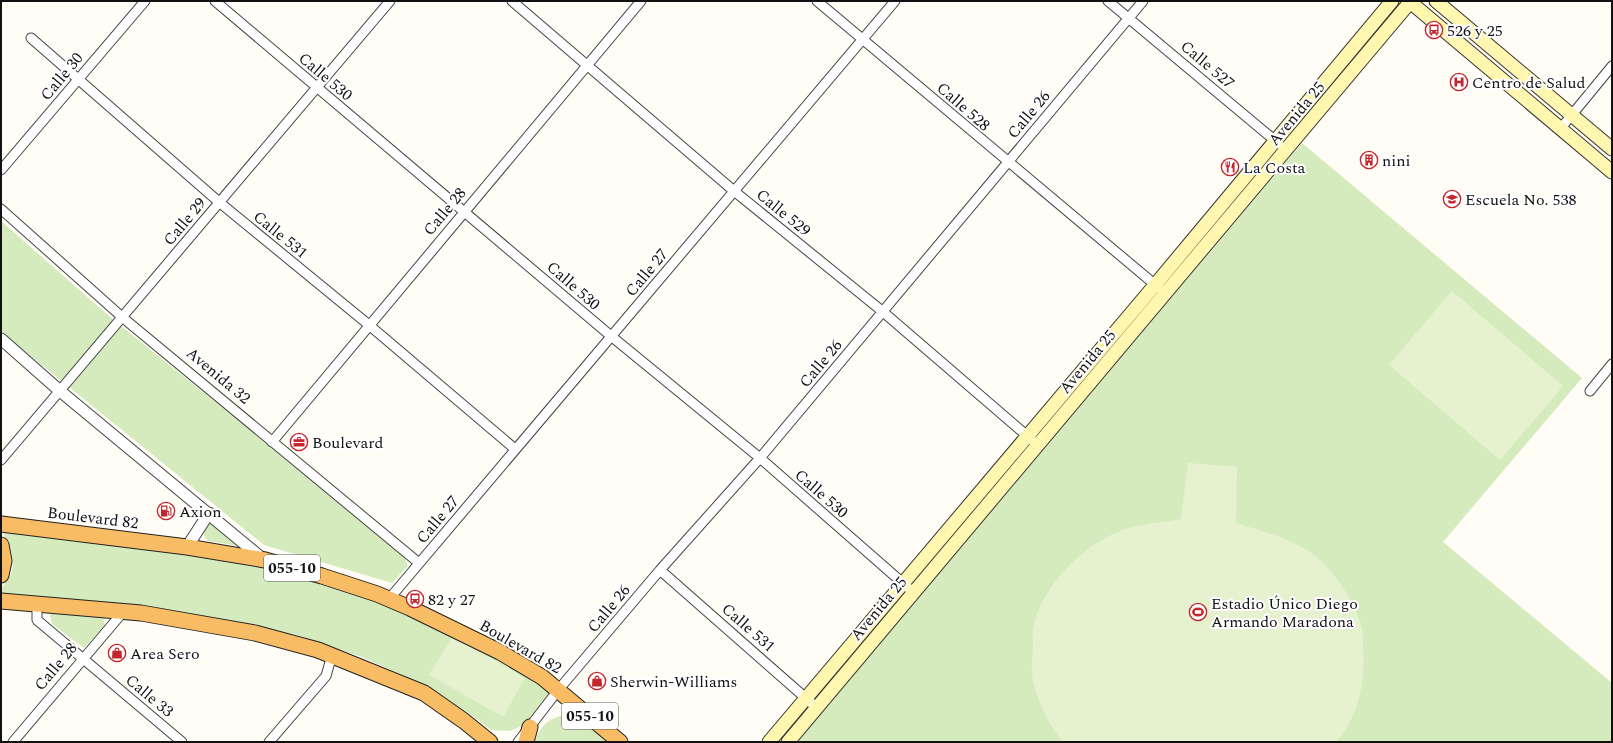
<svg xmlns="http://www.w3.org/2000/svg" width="1613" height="743" font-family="Spectral,serif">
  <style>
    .green { fill: #d5ebbd }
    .pitch { fill: #e6f2cf }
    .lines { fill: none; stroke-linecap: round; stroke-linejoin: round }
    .minor-casing { stroke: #444; stroke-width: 11 }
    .tertiary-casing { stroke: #444; stroke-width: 13 }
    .secondary-casing { stroke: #333; stroke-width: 15 }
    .trunk-casing { stroke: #222; stroke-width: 17 }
    .minor { stroke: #fff; stroke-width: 9 }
    .tertiary { stroke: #fff; stroke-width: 11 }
    .secondary { stroke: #fff6b0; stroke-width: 13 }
    .trunk { stroke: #f7bc64; stroke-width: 15 }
    .labels { text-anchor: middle; stroke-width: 4; stroke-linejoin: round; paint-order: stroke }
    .shield { fill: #fff; stroke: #585858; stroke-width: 1 }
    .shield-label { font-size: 15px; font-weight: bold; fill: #111 }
    .poi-label { font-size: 16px; fill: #111; stroke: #fff; text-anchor: start }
    .street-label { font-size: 16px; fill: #111; stroke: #fff }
  </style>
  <rect width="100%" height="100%" fill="#fffdf5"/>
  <!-- green -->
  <path class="green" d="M 1302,143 L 1582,378 L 1443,542 L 1612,683 L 1612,742 L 797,742 Z
    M 1,221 L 109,316 L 403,554 L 408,566 L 392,583 L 264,545 L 1,332 Z
    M 211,522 L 240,544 L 238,546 L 208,541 L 204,536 L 204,527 Z
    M 2,530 C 123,546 248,554 364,596 C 431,620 491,655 553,690 L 524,725 L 510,731 L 491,730 L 467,712 L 403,675 L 359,656 L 301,636 L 249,624 L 48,597 L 1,594 C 1,584 10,579 12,571 C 15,557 7,543 2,530 Z
    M 56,611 L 103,618 L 105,625 L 84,648 L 52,624 L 50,615 Z
    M 564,715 L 578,715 L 615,742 L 535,742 C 540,726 548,719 564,715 Z"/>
  <!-- pitch -->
  <path class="pitch" d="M 1452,291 L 1563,386 L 1500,460 L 1389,365 Z
    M 1188,463 L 1237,467 L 1236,523 C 1267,533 1302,540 1325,565 C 1341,581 1354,603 1361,625 C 1363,631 1363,639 1363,646 C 1366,679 1359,717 1336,742 L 1063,742 C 1048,724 1035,697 1032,674 C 1031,665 1033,655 1033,646 C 1033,641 1032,634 1033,628 C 1041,589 1078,550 1113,534 C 1134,524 1159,523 1181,519 Z
    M 453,636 L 525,678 L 503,717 L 429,675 Z"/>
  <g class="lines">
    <defs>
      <path id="minor" d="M 215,1 L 611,336 L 760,458 L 913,592
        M 512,1 L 734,191 L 882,311 L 1032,440
        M 817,1 L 1159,288
        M 1108,1 L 1279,144
        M 31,38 L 219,202 L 369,325 L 515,449
        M 1561,128 L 1612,66
        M 1,170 L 145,1
        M 1,209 L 122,317 L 419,563
        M 1590,391 L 1612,364
        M 272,442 L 641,1
        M 1,460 L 390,1
        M 660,570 L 817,708
        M 389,599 L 895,1
        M 37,604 L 37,620 L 182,742
        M 13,742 L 123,612
        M 269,742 L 326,676 L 332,655
        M 518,742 L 559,689 L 660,570 L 760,458 L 1143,1"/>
      <path id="tertiary" d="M 1,339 L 60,391 L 264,560
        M 187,547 L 209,513"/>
      <path id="secondary" d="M 1409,1 L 1612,172
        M 1436,1 L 1612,149
        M 769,742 L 1155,285 L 1392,1
        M 788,742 L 1411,1"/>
      <path id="trunk" d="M 1,524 L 187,547 L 265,560 L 322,576 L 377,594 L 410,608 L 500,652 L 542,677 L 620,742
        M 1,545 L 4,561 L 1,575
        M 1,601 L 141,613 L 255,633 L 318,650 L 424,693 L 464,721 L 490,742
        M 526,742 L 530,727"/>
    </defs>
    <!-- minor casing -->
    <use href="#minor" class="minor-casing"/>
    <!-- tertiary casing -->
    <use href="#tertiary" class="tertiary-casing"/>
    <!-- secondary casing -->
    <use href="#secondary" class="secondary-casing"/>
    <!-- trunk casing -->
    <use href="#trunk" class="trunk-casing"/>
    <!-- minor -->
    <use href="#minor" class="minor"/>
    <!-- tertiary -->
    <use href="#tertiary" class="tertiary"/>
    <!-- secondary -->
    <use href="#secondary" class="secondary"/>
    <!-- trunk -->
    <use href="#trunk" class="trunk"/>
  </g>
  <!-- icons -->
  <defs>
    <symbol id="bus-ring" viewBox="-11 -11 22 22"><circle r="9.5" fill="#fff" stroke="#c4262e" stroke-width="1.5"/><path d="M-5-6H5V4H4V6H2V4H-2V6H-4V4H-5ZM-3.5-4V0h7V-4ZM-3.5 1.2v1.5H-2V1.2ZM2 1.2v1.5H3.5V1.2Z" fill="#c4262e"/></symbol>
    <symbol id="hospital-ring" viewBox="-11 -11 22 22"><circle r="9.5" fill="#fff" stroke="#c4262e" stroke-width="1.5"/><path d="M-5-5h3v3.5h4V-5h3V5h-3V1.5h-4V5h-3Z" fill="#c4262e"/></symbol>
    <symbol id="building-ring" viewBox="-11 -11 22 22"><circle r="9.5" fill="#fff" stroke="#c4262e" stroke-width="1.5"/><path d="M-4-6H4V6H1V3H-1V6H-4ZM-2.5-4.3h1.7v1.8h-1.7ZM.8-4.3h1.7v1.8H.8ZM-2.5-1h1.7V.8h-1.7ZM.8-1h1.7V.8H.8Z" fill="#c4262e"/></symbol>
    <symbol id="restaurant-ring" viewBox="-11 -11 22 22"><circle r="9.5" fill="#fff" stroke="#c4262e" stroke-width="1.5"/><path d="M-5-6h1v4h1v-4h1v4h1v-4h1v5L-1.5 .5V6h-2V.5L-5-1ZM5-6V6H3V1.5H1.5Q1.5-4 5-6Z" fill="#c4262e"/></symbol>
    <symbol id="school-ring" viewBox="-11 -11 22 22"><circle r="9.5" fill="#fff" stroke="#c4262e" stroke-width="1.5"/><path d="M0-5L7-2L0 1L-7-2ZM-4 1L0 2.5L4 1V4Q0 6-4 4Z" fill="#c4262e"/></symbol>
    <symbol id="office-ring" viewBox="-11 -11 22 22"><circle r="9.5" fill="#fff" stroke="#c4262e" stroke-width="1.5"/><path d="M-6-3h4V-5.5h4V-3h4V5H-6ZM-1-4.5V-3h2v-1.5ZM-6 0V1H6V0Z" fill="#c4262e"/></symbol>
    <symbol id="fuel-ring" viewBox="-11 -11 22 22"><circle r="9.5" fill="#fff" stroke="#c4262e" stroke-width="1.5"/><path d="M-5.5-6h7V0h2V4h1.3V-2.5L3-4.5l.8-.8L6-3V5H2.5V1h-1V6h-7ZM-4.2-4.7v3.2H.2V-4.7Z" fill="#c4262e"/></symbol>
    <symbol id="stadium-ring" viewBox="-11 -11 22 22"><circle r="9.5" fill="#fff" stroke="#c4262e" stroke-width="1.5"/><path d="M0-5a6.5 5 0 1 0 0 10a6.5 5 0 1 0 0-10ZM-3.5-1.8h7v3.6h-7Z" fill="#c4262e"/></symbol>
    <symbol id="shop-ring" viewBox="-11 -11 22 22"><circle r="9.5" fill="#fff" stroke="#c4262e" stroke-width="1.5"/><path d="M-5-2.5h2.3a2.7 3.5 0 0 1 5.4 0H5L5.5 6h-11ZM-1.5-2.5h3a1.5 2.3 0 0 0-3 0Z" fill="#c4262e"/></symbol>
  </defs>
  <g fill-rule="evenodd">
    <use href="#bus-ring" x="1424" y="20" width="20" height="20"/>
    <use href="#hospital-ring" x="1449" y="72" width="20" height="20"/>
    <use href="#building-ring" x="1359" y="150" width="20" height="20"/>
    <use href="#restaurant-ring" x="1220" y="157" width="20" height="20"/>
    <use href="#school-ring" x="1442" y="189" width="20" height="20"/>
    <use href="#office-ring" x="289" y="432" width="20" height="20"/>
    <use href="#fuel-ring" x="156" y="501" width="20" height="20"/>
    <use href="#bus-ring" x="405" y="589" width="20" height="20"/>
    <use href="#stadium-ring" x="1188" y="602" width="20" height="20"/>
    <use href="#shop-ring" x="107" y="643" width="20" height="20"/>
    <use href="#shop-ring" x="587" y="671" width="20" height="20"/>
  </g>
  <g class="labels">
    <!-- shield labels -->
    <g class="shield">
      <rect x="264" y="555" width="56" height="26" rx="3"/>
      <rect x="562" y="703" width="56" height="26" rx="3"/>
    </g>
    <g class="shield-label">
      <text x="292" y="573">055-10</text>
      <text x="590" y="721">055-10</text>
    </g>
    <!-- poi labels -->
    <g class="poi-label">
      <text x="1447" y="36">526 y 25</text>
      <text x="1472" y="88">Centro de Salud</text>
      <text x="1382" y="166">nini</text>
      <text x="1243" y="173">La Costa</text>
      <text x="1465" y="205">Escuela No. 538</text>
      <text x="312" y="448">Boulevard</text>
      <text x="179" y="517">Axion</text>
      <text x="428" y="605">82 y 27</text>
      <text x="1211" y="609">Estadio Único Diego<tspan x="1211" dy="18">Armando Maradona</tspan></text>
      <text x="130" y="659">Area Sero</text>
      <text x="610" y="687">Sherwin-Williams</text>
    </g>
    <!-- street labels -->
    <g class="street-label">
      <text transform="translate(1208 64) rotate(40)" y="6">Calle 527</text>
      <text transform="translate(61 76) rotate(-50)" y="6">Calle 30</text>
      <text transform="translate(326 76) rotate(40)" y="6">Calle 530</text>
      <text transform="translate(964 106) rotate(41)" y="6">Calle 528</text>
      <text transform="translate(1296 113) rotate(-50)" y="6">Avenida 25</text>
      <text transform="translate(1028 114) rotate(-50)" y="6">Calle 26</text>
      <text transform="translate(444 211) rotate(-50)" y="6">Calle 28</text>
      <text transform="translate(784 212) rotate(39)" y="6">Calle 529</text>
      <text transform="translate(184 221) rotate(-50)" y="6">Calle 29</text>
      <text transform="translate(281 234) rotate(39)" y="6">Calle 531</text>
      <text transform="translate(646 272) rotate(-50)" y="6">Calle 27</text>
      <text transform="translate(574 285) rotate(41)" y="6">Calle 530</text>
      <text transform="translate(1087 361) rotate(-50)" y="6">Avenida 25</text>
      <text transform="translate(820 363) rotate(-50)" y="6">Calle 26</text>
      <text transform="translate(219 375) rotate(40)" y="6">Avenida 32</text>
      <text transform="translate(822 493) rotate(41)" y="6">Calle 530</text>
      <text transform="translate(93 517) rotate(7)" y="6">Boulevard 82</text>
      <text transform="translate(437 519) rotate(-50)" y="6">Calle 27</text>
      <text transform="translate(608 608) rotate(-50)" y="6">Calle 26</text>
      <text transform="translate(878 608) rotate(-50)" y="6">Avenida 25</text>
      <text transform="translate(749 627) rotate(41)" y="6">Calle 531</text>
      <text transform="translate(521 646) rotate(30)" y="6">Boulevard 82</text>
      <text transform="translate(55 666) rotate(-50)" y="6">Calle 28</text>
      <text transform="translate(150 695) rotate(40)" y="6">Calle 33</text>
    </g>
  </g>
  <!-- border -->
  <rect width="1613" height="743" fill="none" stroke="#111111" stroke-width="4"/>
</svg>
